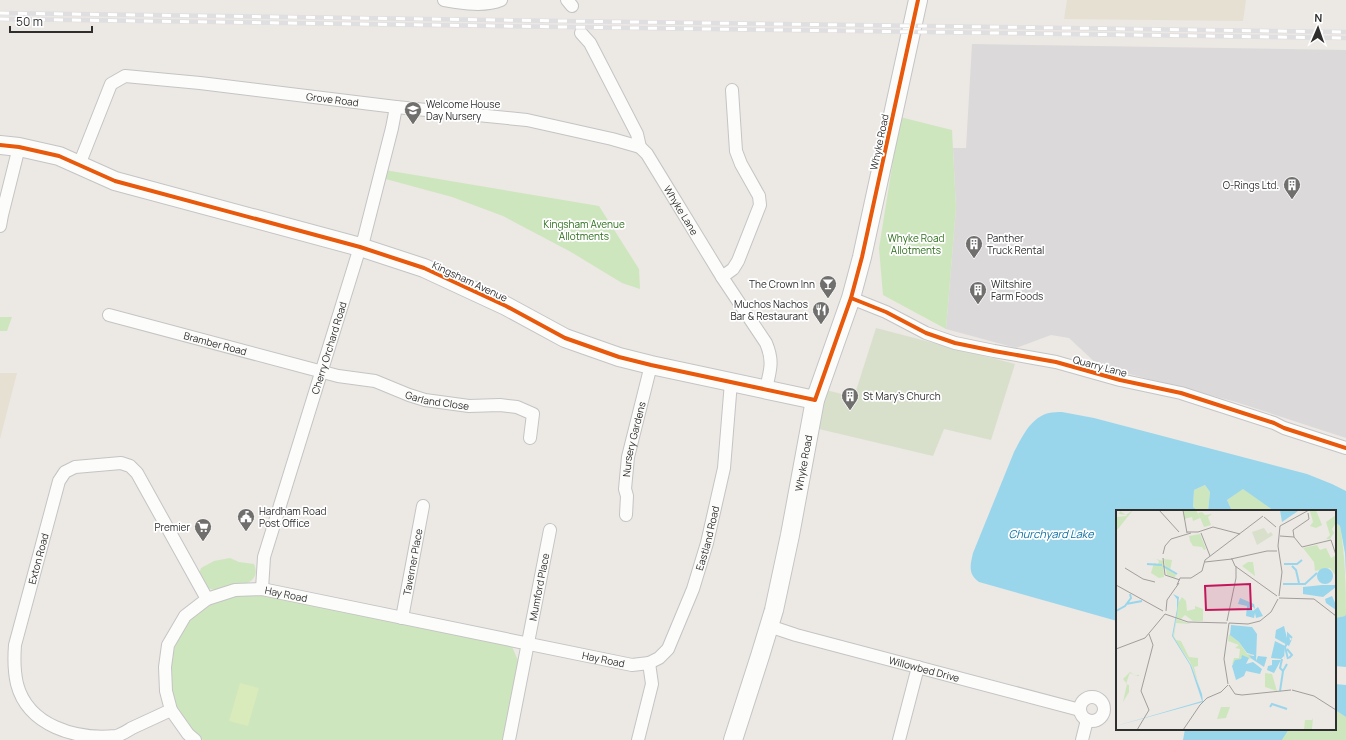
<svg xmlns="http://www.w3.org/2000/svg" width="1346" height="740" font-family="Manrope,sans-serif">
  <style>
    .industrial { fill: #dcd9db }
    .education { fill: #e6e0d3 }
    .green { fill: #cee6be }
    .cemetery { fill: #d8e0cc }
    .pitch { fill: #d9eabb }
    .water { fill: #99d6ec }
    .lines { fill: none; stroke-linecap: round; stroke-linejoin: round }
    .street-casing { stroke: #c5c4c5; stroke-width: 14 }
    .secondary-casing { stroke: #c5c4c5; stroke-width: 20 }
    .street { stroke: #fcfcfb; stroke-width: 12 }
    .secondary { stroke: #fcfcfb; stroke-width: 18 }
    .rail-casing { stroke: #dfdfe1; stroke-width: 4.5 }
    .rail { stroke: #fff; stroke-width: 3; stroke-dasharray: 9; stroke-linecap: butt }
    .cycleway-casing { stroke: #fff; stroke-width: 6 }
    .cycleway { stroke: #e8590c; stroke-width: 4 }
    .labels { text-anchor: middle; stroke-width: 3.5; stroke-linejoin: round; paint-order: stroke }
    .street-label { font-size: 10px; fill: #2e2e2e; stroke: #fff }
    .poi-label { font-size: 10px; fill: #2e2e2e; stroke: #fff; text-anchor: start }
    .park-label { font-size: 10px; fill: #2c6e1b; stroke: #fff }
    .water-label { font-size: 11px; font-style: italic; fill: #0d6fa3; stroke: #fff }
    .inset-river { fill: none; stroke: #99d6ec; stroke-width: 2 }
    .inset-road { fill: none; stroke: #a09e9b; stroke-width: 1 }
    .view { fill: #c2185b; fill-opacity: 0.15; stroke: #c2185b; stroke-width: 2 }
    .inset-edge { fill: none; stroke: #2e2e2e; stroke-width: 2 }
  </style>
  <rect width="100%" height="100%" fill="#ece8e4"/>
  <!-- industrial -->
  <path class="industrial" d="M 972,44 L 1346,50 L 1346,438 L 1236,402 L 1099,366 L 1069,338 L 1051,335 L 1016,348 L 946,329 L 956,208 L 953,148 L 966,148 Z"/>
  <!-- education -->
  <path class="education" d="M 1067,0 L 1246,0 L 1243,21 L 1064,19 Z
    M 0,373 L 17,373 L 0,439 Z"/>
  <!-- green -->
  <path class="green" d="M 900,117 L 952,130 L 956,208 L 946,329 L 883,295 L 879,248 Z
    M 385,170 L 599,206 L 639,269 L 640,289 L 622,283 L 571,252 L 503,216 L 452,197 L 382,178 Z
    M 0,317 L 12,317 L 7,331 L 0,331 Z
    M 1205,485 L 1210,492 L 1208,511 L 1198,511 L 1193,507 L 1194,490 Z
    M 1243,488 L 1274,511 L 1232,511 L 1227,500 Z
    M 1335,522 L 1340,526 C 1345,555 1346,584 1346,614 L 1345,616 L 1335,618 Z
    M 230,558 L 239,562 L 254,564 C 261,581 245,585 232,587 C 223,589 216,591 207,588 L 199,574 L 201,568 L 214,561 Z
    M 260,594 L 511,644 L 519,663 L 503,740 L 203,740 C 197,736 193,730 188,725 C 166,699 164,665 180,636 C 184,629 189,621 194,616 C 206,606 223,597 239,595 C 245,594 253,594 260,594 Z
    M 1335,710 L 1346,717 L 1346,740 L 1282,740 L 1289,729 L 1335,729 Z"/>
  <!-- cemetery -->
  <path class="cemetery" d="M 876,328 L 1015,364 L 991,440 L 944,429 L 933,456 L 819,429 L 826,390 L 854,397 Z"/>
  <!-- pitch -->
  <path class="pitch" d="M 240,683 L 259,688 L 248,726 L 229,721 Z"/>
  <!-- water -->
  <path class="water" d="M 1062,412 L 1094,418 L 1307,474 L 1332,484 L 1346,491 L 1346,576 L 1345,553 L 1340,526 L 1335,522 L 1335,511 L 1274,511 L 1243,489 L 1227,500 L 1232,511 L 1208,511 L 1210,492 L 1205,485 L 1194,490 L 1193,507 L 1198,511 L 1117,511 L 1117,621 L 979,582 C 968,574 970,566 973,553 L 1014,452 C 1022,437 1031,417 1049,413 C 1053,412 1058,412 1062,412 Z
    M 1346,614 L 1346,667 L 1335,666 L 1335,618 L 1345,616 Z
    M 1335,684 L 1346,685 L 1346,717 L 1335,710 Z
    M 1185,729 L 1289,729 L 1282,740 L 1183,740 Z"/>
  <g class="lines">
    <defs>
      <g id="street">
        <path d="M 444,0 C 462,3 484,7 501,0"/>
        <path d="M 567,0 L 572,6"/>
        <path id="s1" d="M 581,33 L 590,43 L 637,134 L 640,147 L 647,154 L 722,277 L 766,343 C 774,362 770,370 766,389"/>
        <path id="s2" d="M 79,165 L 111,84 L 125,76 L 200,83 L 396,107 L 527,120 L 612,139 L 640,147"/>
        <path d="M 0,226 L 2,215 L 19,147"/>
        <path d="M 722,277 L 733,269 L 738,261 L 760,205 L 759,196 L 741,164 L 736,151 L 732,90"/>
        <path d="M 851,298 L 886,312 L 926,333 L 955,343 L 994,351 L 1056,362 L 1120,380 L 1181,393 L 1274,423 L 1284,428 L 1346,448"/>
        <path id="s3" d="M 109,315 L 338,376 L 375,381 L 409,395 L 425,400 L 469,406 L 500,405 L 517,407 L 533,414 L 530,438"/>
        <path id="s4" d="M 626,515 L 627,496 L 625,489 L 628,457 L 651,365"/>
        <path id="s5" d="M 262,589 L 264,557 L 360,247 L 364,238 L 392,128 L 396,107"/>
        <path id="s6" d="M 402,618 L 423,506"/>
        <path id="s7" d="M 769,626 L 796,635 L 1080,710"/>
        <circle cx="1092" cy="709" r="12"/>
        <path id="s8" d="M 171,710 C 158,716 145,722 132,728 C 127,731 121,735 116,736 C 76,740 28,726 17,684 C 14,671 14,658 15,645 L 59,481 L 65,472 L 75,467 L 121,463 L 130,466 L 137,473 L 207,599"/>
        <path id="s9" d="M 195,740 L 188,734 L 171,710 L 166,691 L 165,667 L 168,645 L 185,616 L 207,599 L 235,590 L 262,589 L 632,665 L 649,663 L 659,658 L 668,649 L 693,589 L 707,543 L 724,468 L 731,382"/>
        <path id="s10" d="M 509,740 L 550,530"/>
        <path d="M 638,740 L 652,684 L 649,663"/>
        <path d="M 899,740 L 918,667"/>
        <path d="M 1082,740 L 1087,720"/>
      </g>
      <g id="secondary">
        <path d="M 0,145 L 19,147 L 59,156 L 115,181 L 360,247 L 424,268 L 506,306 L 565,338 L 619,357 L 651,365 L 815,400"/>
        <path id="s11" d="M 733,740 L 760,656 L 774,610 L 790,535 L 815,400 L 851,298 L 862,257 L 918,0"/>
      </g>
    </defs>
    <!-- street casing -->
    <use href="#street" class="street-casing"/>
    <!-- secondary casing -->
    <use href="#secondary" class="secondary-casing"/>
    <!-- street -->
    <use href="#street" class="street"/>
    <!-- secondary -->
    <use href="#secondary" class="secondary"/>
    <defs>
      <path id="rail" d="M 0,13 L 1346,32
        M 0,19 L 1346,38"/>
    </defs>
    <!-- rail casing -->
    <use href="#rail" class="rail-casing"/>
    <!-- rail -->
    <use href="#rail" class="rail"/>
    <defs>
      <path id="cycleway" d="M 0,145 L 19,147 L 59,156 L 115,181 L 360,247 L 424,268 L 506,306 L 565,338 L 619,357 L 651,365 L 815,400 L 851,298 L 862,257 L 918,0
        M 851,298 L 886,312 L 926,333 L 955,343 L 994,351 L 1056,362 L 1120,380 L 1181,393 L 1274,423 L 1284,428 L 1346,448"/>
    </defs>
    <!-- cycleway casing -->
    <use href="#cycleway" class="cycleway-casing"/>
    <!-- cycleway -->
    <use href="#cycleway" class="cycleway"/>
  </g>
  <!-- icons -->
  <defs>
    <symbol id="school-pin" viewBox="-11 -11 22 30"><path d="M0 17L-7.5 6A9.5 9.5 0 1 1 7.5 6Z" fill="#706f6e" stroke="#fff"/><path d="M0-5L7-2L0 1L-7-2ZM-4 1L0 2.5L4 1V4Q0 6-4 4Z" fill="#fff"/></symbol>
    <symbol id="building-pin" viewBox="-11 -11 22 30"><path d="M0 17L-7.5 6A9.5 9.5 0 1 1 7.5 6Z" fill="#706f6e" stroke="#fff"/><path d="M-4-6H4V6H1V3H-1V6H-4ZM-2.5-4.3h1.7v1.8h-1.7ZM.8-4.3h1.7v1.8H.8ZM-2.5-1h1.7V.8h-1.7ZM.8-1h1.7V.8H.8Z" fill="#fff"/></symbol>
    <symbol id="bar-pin" viewBox="-11 -11 22 30"><path d="M0 17L-7.5 6A9.5 9.5 0 1 1 7.5 6Z" fill="#706f6e" stroke="#fff"/><path d="M-6-5H6L.8 .8V4.5H3.5V6h-7V4.5H-.8V.8Z" fill="#fff"/></symbol>
    <symbol id="restaurant-pin" viewBox="-11 -11 22 30"><path d="M0 17L-7.5 6A9.5 9.5 0 1 1 7.5 6Z" fill="#706f6e" stroke="#fff"/><path d="M-5-6h1v4h1v-4h1v4h1v-4h1v5L-1.5 .5V6h-2V.5L-5-1ZM5-6V6H3V1.5H1.5Q1.5-4 5-6Z" fill="#fff"/></symbol>
    <symbol id="civic-pin" viewBox="-11 -11 22 30"><path d="M0 17L-7.5 6A9.5 9.5 0 1 1 7.5 6Z" fill="#706f6e" stroke="#fff"/><path d="M-.6-6.5H3V-4.5H.6V-3L4-1V1h2V6H-6V1h2V-1L-.6-3ZM-1.2 2.5V6h2.4V2.5Z" fill="#fff"/></symbol>
    <symbol id="supermarket-pin" viewBox="-11 -11 22 30"><path d="M0 17L-7.5 6A9.5 9.5 0 1 1 7.5 6Z" fill="#706f6e" stroke="#fff"/><path d="M-6-5.5h2.5l.6 2H6L4.5 2H-2.5L-4.4-4H-6ZM-1.5 3.2a1.3 1.3 0 1 0 .1 0ZM3 3.2a1.3 1.3 0 1 0 .1 0Z" fill="#fff"/></symbol>
  </defs>
  <g fill-rule="evenodd">
    <use href="#school-pin" x="403" y="100" width="20" height="27"/>
    <use href="#building-pin" x="1282" y="175" width="20" height="27"/>
    <use href="#building-pin" x="964" y="234" width="20" height="27"/>
    <use href="#bar-pin" x="818" y="274" width="20" height="27"/>
    <use href="#building-pin" x="968" y="280" width="20" height="27"/>
    <use href="#restaurant-pin" x="811" y="300" width="20" height="27"/>
    <use href="#building-pin" x="840" y="386" width="20" height="27"/>
    <use href="#civic-pin" x="236" y="507" width="20" height="27"/>
    <use href="#supermarket-pin" x="193" y="517" width="20" height="27"/>
  </g>
  <g class="labels">
    <!-- street labels -->
    <g class="street-label">
      <text dy="4" stroke="none"><textPath href="#s2" startOffset="312">Grove Road</textPath></text>
      <text transform="translate(879 142) rotate(-78)" y="4">Whyke Road</text>
      <text dy="4" stroke="none"><textPath href="#s1" startOffset="205">Whyke Lane</textPath></text>
      <text transform="translate(470 281) rotate(25)" y="4">Kingsham Avenue</text>
      <text dy="4" stroke="none"><textPath href="#s3" startOffset="110">Bramber Road</textPath></text>
      <text dy="4" stroke="none"><textPath href="#s5" startOffset="251">Cherry Orchard Road</textPath></text>
      <text transform="translate(1100 366) rotate(15)" y="4">Quarry Lane</text>
      <text dy="4" stroke="none"><textPath href="#s3" startOffset="340">Garland Close</textPath></text>
      <text dy="4" stroke="none"><textPath href="#s4" startOffset="77">Nursery Gardens</textPath></text>
      <text dy="4" stroke="none"><textPath href="#s11" startOffset="286">Whyke Road</textPath></text>
      <text dy="4" stroke="none"><textPath href="#s9" startOffset="759">Eastland Road</textPath></text>
      <text dy="4" stroke="none"><textPath href="#s8" startOffset="311">Exton Road</textPath></text>
      <text dy="4" stroke="none"><textPath href="#s6" startOffset="57">Taverner Place</textPath></text>
      <text dy="4" stroke="none"><textPath href="#s10" startOffset="156">Mumford Place</textPath></text>
      <text dy="4" stroke="none"><textPath href="#s9" startOffset="247">Hay Road</textPath></text>
      <text dy="4" stroke="none"><textPath href="#s9" startOffset="571">Hay Road</textPath></text>
      <text dy="4" stroke="none"><textPath href="#s7" startOffset="161">Willowbed Drive</textPath></text>
    </g>
    <!-- poi labels -->
    <g class="poi-label">
      <text x="426" y="108">Welcome House<tspan x="426" dy="12">Day Nursery</tspan></text>
      <text x="1279" y="189" text-anchor="end">O-Rings Ltd.</text>
      <text x="987" y="242">Panther<tspan x="987" dy="12">Truck Rental</tspan></text>
      <text x="815" y="288" text-anchor="end">The Crown Inn</text>
      <text x="991" y="288">Wiltshire<tspan x="991" dy="12">Farm Foods</tspan></text>
      <text x="808" y="308" text-anchor="end">Muchos Nachos<tspan x="808" dy="12">Bar &amp; Restaurant</tspan></text>
      <text x="863" y="400">St Mary’s Church</text>
      <text x="259" y="515">Hardham Road<tspan x="259" dy="12">Post Office</tspan></text>
      <text x="190" y="531" text-anchor="end">Premier</text>
    </g>
    <!-- park labels -->
    <g class="park-label">
      <text x="584" y="228">Kingsham Avenue<tspan x="584" dy="12">Allotments</tspan></text>
      <text x="916" y="242">Whyke Road<tspan x="916" dy="12">Allotments</tspan></text>
    </g>
    <!-- water labels -->
    <g class="water-label">
      <text x="1051" y="538">Churchyard Lake</text>
    </g>
  </g>
  <!-- overview -->
  <g transform="translate(1116 510)">
    <rect width="220" height="220" fill="#ece8e4"/>
    <path d="M 17,0 L 2,19 L 0,20 L 0,7 L 10,6 L 11,5 L 3,4 L 4,1 L 10,5 ZM 68,0 L 80,0 L 84,8 L 77,11 L 76,7 L 68,9 ZM 200,0 L 206,15 L 200,18 L 194,16 L 197,12 L 194,1 ZM 86,2 L 89,5 L 96,4 L 92,7 L 95,15 L 88,17 L 82,3 ZM 220,5 L 220,13 L 216,19 L 218,23 L 214,29 L 220,29 L 210,29 L 214,25 L 210,12 ZM 84,24 L 90,39 L 88,40 L 86,37 L 77,36 L 74,31 L 73,26 ZM 201,35 L 204,40 L 210,38 L 215,48 L 220,45 L 220,66 L 214,58 L 199,61 L 198,52 L 187,38 ZM 40,49 L 47,51 L 48,67 L 43,68 L 35,63 L 38,53 L 42,54 L 43,51 ZM 48,49 L 56,50 L 54,61 L 60,64 L 59,68 L 51,65 ZM 132,52 L 137,52 L 139,66 L 126,56 ZM 66,87 L 70,91 L 71,101 L 79,99 L 79,96 L 87,99 L 87,111 L 77,111 L 69,105 L 65,109 L 60,108 L 62,93 ZM 60,109 L 75,114 L 60,113 L 58,126 L 60,130 L 65,131 L 73,147 L 82,148 L 82,156 L 78,157 L 82,172 L 74,152 L 57,127 ZM 113,124 L 123,132 L 131,144 L 138,145 L 132,145 L 136,149 L 125,147 L 125,149 L 116,154 L 118,148 L 123,148 L 124,139 L 119,138 L 123,135 L 112,131 ZM 14,162 L 20,166 L 21,165 L 23,165 L 23,166 L 21,166 L 14,163 L 13,165 L 10,174 L 13,175 L 13,182 L 7,192 L 11,174 L 7,169 ZM 149,163 L 156,164 L 161,181 L 149,177 ZM 105,197 L 114,197 L 110,208 L 101,209 ZM 197,208 L 196,219 L 188,220 L 189,210 L 196,210 Z" fill="#cee6be"/>
    <path d="M 148,18 L 152,24 L 155,22 L 157,25 L 141,35 L 136,22 Z" fill="#d8e0cc"/>
    <path d="M 164,0 L 189,0 L 182,1 L 166,12 ZM201 66a8 8 0 1 1 16 0a8 8 0 1 1-16 0ZM 206,75 L 220,75 L 220,77 L 207,87 L 187,84 L 187,77 ZM 57,84 L 63,87 L 61,104 L 57,126 L 75,155 L 86,184 L 87,192 L 0,216 L 86,191 L 74,155 L 56,126 L 61,99 L 61,89 ZM 216,86 L 220,95 L 220,100 L 210,93 L 209,89 ZM 124,88 L 138,94 L 139,99 L 137,97 L 134,97 L 137,101 L 142,97 L 147,106 L 140,108 L 139,103 L 138,108 L 130,106 L 131,96 L 122,94 ZM 115,115 L 136,117 L 141,124 L 140,151 L 142,146 L 151,147 L 148,157 L 136,149 L 132,145 L 138,146 L 138,145 L 131,143 L 123,132 L 114,125 ZM 168,116 L 172,132 L 176,129 L 173,136 L 159,128 L 160,120 ZM 159,131 L 169,136 L 168,149 L 168,146 L 165,149 L 155,148 ZM 126,145 L 133,148 L 130,154 L 137,152 L 146,159 L 144,164 L 130,161 L 128,166 L 120,170 L 116,156 L 119,150 L 125,149 ZM 156,150 L 165,150 L 158,163 L 151,160 L 152,156 L 156,155 Z" fill="#99d6ec"/>
    <path class="inset-river" d="M 31,54 L 46,55M 168,54 L 181,54 L 186,50M 47,56 L 61,64M 176,56 L 180,60 L 183,73M 167,74 L 189,74 L 201,63M 10,94 L 26,91M 0,101 L 9,96 L 15,88 L 14,84M 172,132 L 172,124 L 176,128M 171,139 L 176,145 L 173,148M 166,149 L 164,158 L 167,161M 172,149 L 169,137 L 173,130 L 172,124M 164,181 L 167,161 L 171,154M 154,197 L 156,194 L 171,199"/>
    <path class="inset-road" d="M 43,0 L 63,22M 67,0 L 71,23M 192,3 L 193,9 L 177,20 L 178,27 L 186,37 L 215,30 L 220,45M 148,7 L 160,17M 164,16 L 193,0M 71,22 L 82,22 L 97,17 L 124,24M 85,23 L 94,46M 164,26 L 178,27M 47,44 L 49,36 L 55,29 L 75,23M 47,48 L 49,65 L 64,70M 115,49 L 151,41 L 161,41M 89,50 L 147,6M 89,52 L 116,49 L 119,56 L 161,86M 9,58 L 27,69 L 39,72M 0,75 L 47,101M 61,75 L 64,68 L 75,68 L 86,61 L 89,50M 163,86 L 166,62 L 162,36 L 164,16M 163,88 L 198,89 L 220,106M 50,101 L 51,90 L 63,73M 49,104 L 72,112 L 111,113M 111,111 L 120,68 L 120,56M 113,113 L 132,114 L 144,111 L 155,102 L 162,89M 0,139 L 29,128 L 49,104M 112,174 L 108,149 L 113,113M 113,175 L 119,184 L 126,185 L 175,180M 176,180 L 198,186 L 220,200M 21,220 L 33,200 L 25,181 L 37,135 L 33,124M 67,220 L 84,195 L 91,188 L 105,182 L 112,175"/>
    <path class="view" d="M 134,74 L 135,99 L 90,100 L 89,76 Z"/>
    <rect width="220" height="220" class="inset-edge"/>
  </g>
  <!-- north arrow -->
  <g transform="translate(1318 28) rotate(2)" stroke="#ffffff" stroke-width="3" paint-order="stroke">
  <path d="M0-3L7 15L0 10L-7 15Z" fill="#2e2e2e"/>
  <text y="-6" font-size="11" font-weight="bold" text-anchor="middle" fill="#2e2e2e">N</text>
  </g>
  <!-- scale -->
  <path d="M10 26v6h82v-6" fill="none" stroke="#2e2e2e" stroke-width="2"/>
  <text x="16" y="26" font-size="12" fill="#2e2e2e" stroke="#ffffff" stroke-width="3" paint-order="stroke">50 m</text>
</svg>
